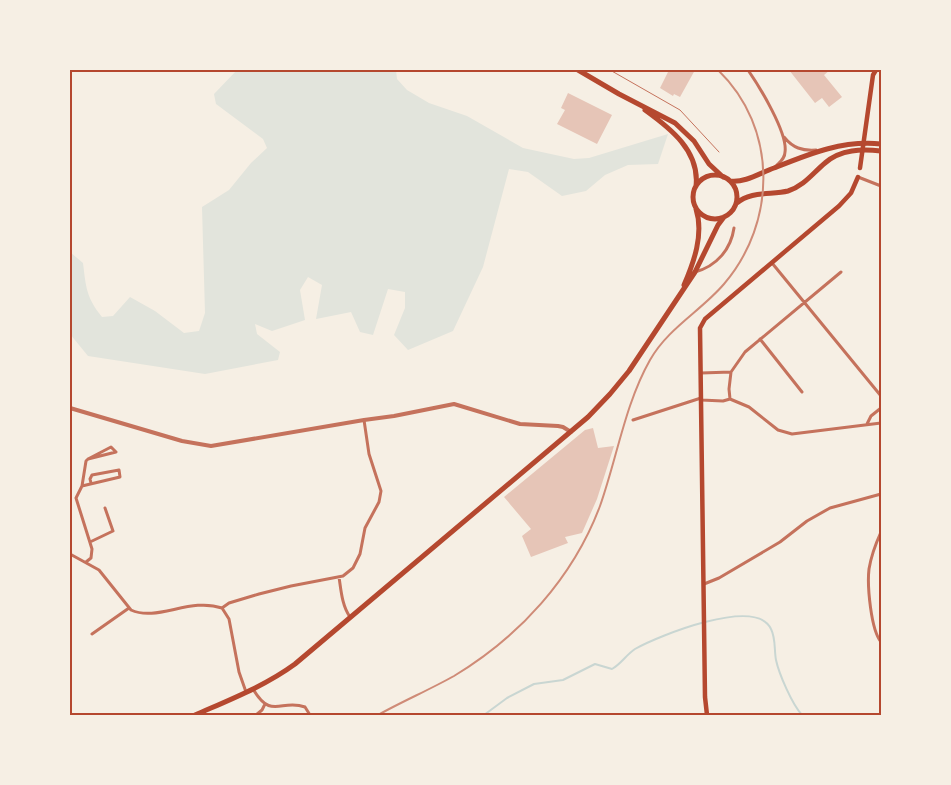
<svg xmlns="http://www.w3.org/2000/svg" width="951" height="785" font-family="Rubik,sans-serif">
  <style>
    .green { fill: #e2e4dc }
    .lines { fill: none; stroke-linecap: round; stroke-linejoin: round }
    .stream { stroke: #c9d6d2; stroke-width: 2 }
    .building { fill: #e6c5b7 }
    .service { stroke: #c5725c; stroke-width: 1 }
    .minor { stroke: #c5725c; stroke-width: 3 }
    .tertiary { stroke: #c5725c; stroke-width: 4 }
    .secondary { stroke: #b5482f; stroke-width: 4.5 }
    .primary { stroke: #b5482f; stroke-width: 5 }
    .rail { stroke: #cf8b77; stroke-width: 2 }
    .neatline { fill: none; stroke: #b5482f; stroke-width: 2 }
  </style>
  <rect width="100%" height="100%" fill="#f6efe4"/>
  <!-- green -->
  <path class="green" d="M 237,70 L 396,70 L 397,79 L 407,90 L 429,103 L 467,116 L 523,148 L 574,159 L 589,158 L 668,134 L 658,164 L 628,165 L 605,175 L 586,191 L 562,196 L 528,172 L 509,169 L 483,267 L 453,331 L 408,350 L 394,335 L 405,308 L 405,292 L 388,289 L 373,335 L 360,332 L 351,312 L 316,319 L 322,285 L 308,277 L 300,290 L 305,320 L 272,331 L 255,324 L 257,334 L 280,352 L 278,360 L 205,374 L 88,356 L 70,334 L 70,252 L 83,263 C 86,287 86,297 102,317 L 113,316 L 130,297 L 155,311 L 184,333 L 199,331 L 205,313 L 202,207 L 229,190 L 251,163 L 267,148 L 263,139 L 216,104 L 214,94 Z"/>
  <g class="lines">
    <!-- stream -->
    <path class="stream" d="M 484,715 L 507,698 L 534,684 L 563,680 L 595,664 L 612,669 C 621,664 627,654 635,649 C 658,636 756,596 771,629 C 776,639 774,650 776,660 C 779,674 792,704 802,715"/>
  </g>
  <!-- building -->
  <path class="building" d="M 669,70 L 695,70 L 680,97 L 674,94 L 673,96 L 660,88 Z
    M 789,70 L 830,70 L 824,75 L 842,97 L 829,107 L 822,98 L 815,103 Z
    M 568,93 L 612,115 L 597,144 L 557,124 L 565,110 L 561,108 Z
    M 593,428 L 598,448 L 614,446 L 597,499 L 582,533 L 565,537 L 568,543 L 531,557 L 522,536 L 531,529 L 504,497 L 585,430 Z"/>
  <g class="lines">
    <!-- service -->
    <path class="service" d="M 610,70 L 680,110 L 719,152"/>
    <!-- minor -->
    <path class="minor" d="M 748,70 C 759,86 788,133 785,152 C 785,158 781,161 777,165
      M 784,137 C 793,148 802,151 816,150
      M 858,177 L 881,186
      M 772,263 L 881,396
      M 695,272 C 717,266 731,249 734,228
      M 760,339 L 802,392
      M 701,373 L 731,372
      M 730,399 L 729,389 L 731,372 L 745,352 L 841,272
      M 730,399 L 749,407 L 778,430 L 792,434 L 881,423
      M 701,400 L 723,401 L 730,399
      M 633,420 L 701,398
      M 867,424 L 871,416 L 881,408
      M 82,486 L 120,477 L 119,470 L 92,475 L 90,479 L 91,483
      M 881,532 C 876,543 871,557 869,569 C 867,586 871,630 881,642
      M 90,542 L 113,531 L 105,508
      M 70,554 L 99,570 L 131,610 C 157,622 190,597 222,608 L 229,619 L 239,672 L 246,692
      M 86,562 L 91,558 L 92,549 L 76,498 L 82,486 L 86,461 L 88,459 L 111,447 L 116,452 L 88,459
      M 339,577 C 341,590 342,606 350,617
      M 704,584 L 719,578 L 780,542 L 807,521 L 830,508 L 881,494
      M 222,608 L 229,603 L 259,594 L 291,586 L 343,576 L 353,568 L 360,554 L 365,528 L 379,502 L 381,491 L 369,454 L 364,420
      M 92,634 L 129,608
      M 253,689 C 272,721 281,698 305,707 L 310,715
      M 256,715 L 262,710 L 265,704"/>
    <!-- tertiary -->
    <path class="tertiary" d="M 70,408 L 182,441 L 211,446 L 364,420 L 394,416 L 454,404 L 520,424 L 558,426 L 563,427 L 571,432"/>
    <!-- secondary -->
    <path class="secondary" d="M 860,168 L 873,75 L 876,70
      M 707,715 L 705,697 L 700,328 L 705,319 L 839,206 L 851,193 L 858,177"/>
    <!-- primary -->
    <path class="primary" d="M 578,70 L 619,94 L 675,123 L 694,141 L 709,164 L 723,177
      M 645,110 C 670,128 700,151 696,186
      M693 197a22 22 0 1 1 44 0a22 22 0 1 1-44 0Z
      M 730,181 C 745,183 760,173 774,168 C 809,154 842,140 881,144
      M 737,203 C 750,191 772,195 788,191 C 804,186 813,173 825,163 C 841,149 862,149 881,151
      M 684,285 C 694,262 704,234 696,209
      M 195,715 C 229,700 265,686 295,664 L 588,417 L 610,394 L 629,371 L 695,272 L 718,225 L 724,217"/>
    <!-- rail -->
    <path class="rail" d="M 378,715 C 403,701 429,690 454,676 C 519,637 573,578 600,506 C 617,458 625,404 650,360 C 668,328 701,311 724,284 C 777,222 778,128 718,70"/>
  </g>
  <!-- border -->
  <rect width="951" height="785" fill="none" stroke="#f6efe4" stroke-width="142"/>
  <rect x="71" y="71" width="809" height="643" class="neatline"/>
</svg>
